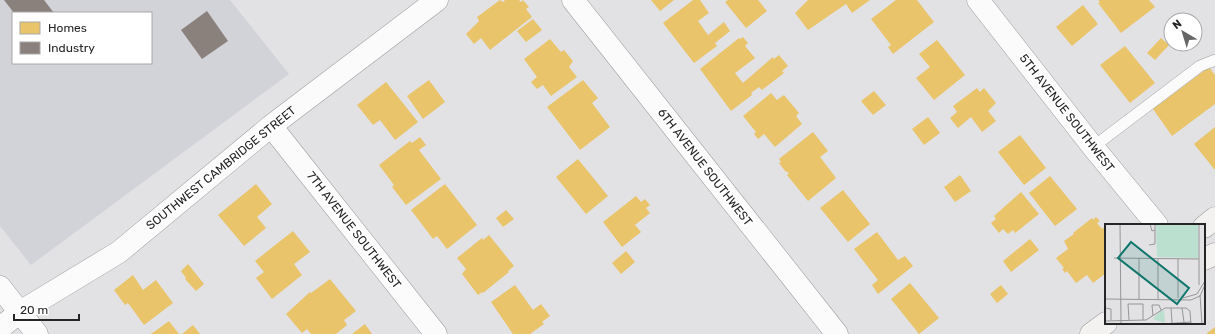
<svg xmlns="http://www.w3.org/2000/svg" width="1215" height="334" font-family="Rubik,sans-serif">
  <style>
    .built { fill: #d2d2d9; fill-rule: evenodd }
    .homes { fill: #e9c46a }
    .industry { fill: #8a817c }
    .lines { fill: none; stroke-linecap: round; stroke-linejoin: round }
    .service-casing { stroke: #9d9d9f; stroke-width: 12 }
    .minor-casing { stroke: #9d9d9f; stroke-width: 23 }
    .tertiary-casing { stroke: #9d9d9f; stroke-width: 23 }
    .secondary-casing { stroke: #9d9d9f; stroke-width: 23 }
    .service { stroke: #fbfbfb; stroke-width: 11 }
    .minor { stroke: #fbfbfb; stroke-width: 22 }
    .tertiary { stroke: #fbfbfb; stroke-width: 22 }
    .secondary { stroke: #f4f1f1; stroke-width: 22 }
    .labels { text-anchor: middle; stroke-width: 4; stroke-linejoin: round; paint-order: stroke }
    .street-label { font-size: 12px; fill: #252526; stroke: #fff }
    .inset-road { fill: none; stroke: #969698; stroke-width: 1 }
    .view { fill: #0f766e; fill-opacity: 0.15; stroke: #0f766e; stroke-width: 2 }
    .inset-edge { fill: none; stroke: #252526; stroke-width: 2 }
  </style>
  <rect width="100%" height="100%" fill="#e2e2e4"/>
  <!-- built -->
  <path class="built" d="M 0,0 L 230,0 L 289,74 L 31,265 L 0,226 ZM 13,13 L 151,13 L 151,63 L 13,63 Z"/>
  <!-- homes -->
  <path class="homes" d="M 500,0 L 503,2 L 505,0 L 519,0 L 521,2 L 523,0 L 529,7 L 526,9 L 532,17 L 490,50 L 481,38 L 474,44 L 466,34 L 479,21 L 477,17 Z
    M 651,0 L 674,0 L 660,11 Z
    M 693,0 L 700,0 L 709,13 L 698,21 L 708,35 L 724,22 L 730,31 L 715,43 L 717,46 L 694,63 L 663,23 Z
    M 728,0 L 758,0 L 767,11 L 746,28 L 725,2 Z
    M 808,0 L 870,0 L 852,13 L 846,4 L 808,30 L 795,13 Z
    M 896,0 L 917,0 L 934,22 L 893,54 L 888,47 L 891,45 L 871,19 Z
    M 1098,0 L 1149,0 L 1155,7 L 1121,33 L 1098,3 L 1100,2 Z
    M 1083,5 L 1098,24 L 1072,46 L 1056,27 Z
    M 533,19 L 542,30 L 526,42 L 517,31 Z
    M 743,37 L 748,43 L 745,46 L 755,58 L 735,73 L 743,83 L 773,57 L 774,59 L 779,55 L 788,66 L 782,71 L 784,73 L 762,90 L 759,87 L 751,93 L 752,95 L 731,111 L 700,69 L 739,38 L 740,39 Z
    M 1161,38 L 1169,45 L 1155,60 L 1147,53 Z
    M 550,39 L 561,52 L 564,50 L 573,61 L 569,67 L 577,77 L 551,96 L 543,85 L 537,89 L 531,82 L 537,77 L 524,59 Z
    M 937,40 L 965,75 L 934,100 L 916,78 L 930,67 L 919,54 Z
    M 1125,46 L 1155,83 L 1130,103 L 1100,65 Z
    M 1209,67 L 1215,75 L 1215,104 L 1172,136 L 1153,109 Z
    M 429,80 L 445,102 L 423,119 L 407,96 Z
    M 583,80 L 598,98 L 592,103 L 610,127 L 580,150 L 547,107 Z
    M 386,82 L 418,122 L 395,140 L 380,120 L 373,125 L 357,105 Z
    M 977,88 L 980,92 L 984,88 L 996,103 L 988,111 L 996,121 L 982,132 L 971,117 L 958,128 L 950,118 L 957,112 L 953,106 Z
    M 874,91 L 886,105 L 873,115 L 861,101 Z
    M 771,93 L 777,100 L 784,95 L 799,113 L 796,116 L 802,124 L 775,147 L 764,134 L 758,139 L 754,134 L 756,132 L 743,116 Z
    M 928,117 L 940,133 L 924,145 L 912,129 Z
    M 1215,127 L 1215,170 L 1194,144 Z
    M 813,132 L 828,151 L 820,157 L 836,178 L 808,201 L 787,175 L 789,173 L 785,171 L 779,163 L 781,162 L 779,159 Z
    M 1020,135 L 1046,168 L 1024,185 L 998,152 Z
    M 420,137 L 426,145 L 419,150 L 441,179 L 406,205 L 392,187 L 394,185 L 379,165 L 410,141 L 412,143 Z
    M 578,159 L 608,196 L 586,214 L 556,177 Z
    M 960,175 L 971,191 L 955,202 L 944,187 Z
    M 1050,176 L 1077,209 L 1055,226 L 1029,193 Z
    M 256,184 L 272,204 L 257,217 L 266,228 L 244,246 L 218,215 Z
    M 445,184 L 477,225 L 447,249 L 437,236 L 433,239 L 411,210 Z
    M 843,190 L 870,224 L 848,242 L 820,208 Z
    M 1021,192 L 1039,214 L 1015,233 L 1013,230 L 1008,234 L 1003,229 L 999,233 L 991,223 L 996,219 L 994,216 Z
    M 636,196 L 641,202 L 645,199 L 650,205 L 646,208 L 650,213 L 635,225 L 641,232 L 622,247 L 603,222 Z
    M 506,210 L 514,219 L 503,227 L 496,218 Z
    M 1096,217 L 1100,221 L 1097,223 L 1102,229 L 1106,226 L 1106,273 L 1093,283 L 1087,275 L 1076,283 L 1067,271 L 1065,273 L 1062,269 L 1064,268 L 1056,258 L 1068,249 L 1064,241 L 1074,234 L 1073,233 L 1092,218 L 1093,220 Z
    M 293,231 L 310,252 L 294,264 L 302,275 L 272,299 L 256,278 L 264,272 L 255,261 Z
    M 877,232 L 898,260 L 905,256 L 913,266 L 878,294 L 872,285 L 878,280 L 854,249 Z
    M 489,235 L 514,266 L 508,271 L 509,272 L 483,293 L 482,292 L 478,295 L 462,274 L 466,269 L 457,258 L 482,238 L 483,240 Z
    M 1030,239 L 1039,250 L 1011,272 L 1003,261 Z
    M 626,251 L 635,262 L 621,274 L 612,263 Z
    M 188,264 L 204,284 L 196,291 L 185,279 L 186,278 L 181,271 Z
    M 133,275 L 143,290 L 156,280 L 173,303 L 144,325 L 128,303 L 125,305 L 114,290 Z
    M 330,279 L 356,311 L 344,320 L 347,325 L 336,334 L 311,334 L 307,329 L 302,333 L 286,314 L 310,292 L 311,293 Z
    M 910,283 L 939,318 L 919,334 L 891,299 Z
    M 515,285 L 533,310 L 541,304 L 550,316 L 542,322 L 544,324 L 530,334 L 513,334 L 491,302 Z
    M 1001,285 L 1008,294 L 997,303 L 990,294 Z
    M 169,321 L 179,334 L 150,334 L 154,332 Z
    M 365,324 L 372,334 L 352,334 Z
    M 193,325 L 200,334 L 182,334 Z
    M 1215,327 L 1215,334 L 1206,334 Z"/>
  <!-- industry -->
  <path class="industry" d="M 4,0 L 44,0 L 54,13 L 14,13 Z
    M 207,11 L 228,41 L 202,59 L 181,30 Z"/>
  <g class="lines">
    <defs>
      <path id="service" d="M 1093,147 L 1200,66 L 1215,60"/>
      <path id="minor" d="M 573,0 L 837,334
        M 978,0 L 1093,147 L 1157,225
        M 271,126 L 436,334
        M 0,328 L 20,312 L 119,252 L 271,126 L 437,0"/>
      <path id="tertiary" d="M 0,287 L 37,334"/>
      <path id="secondary" d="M 1204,227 L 1215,218
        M 1204,259 L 1215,254
        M 1091,334 L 1106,323"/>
    </defs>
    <!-- service casing -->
    <use href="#service" class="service-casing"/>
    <!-- minor casing -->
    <use href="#minor" class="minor-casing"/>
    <!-- tertiary casing -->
    <use href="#tertiary" class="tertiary-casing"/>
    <!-- secondary casing -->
    <use href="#secondary" class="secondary-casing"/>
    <!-- service -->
    <use href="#service" class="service"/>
    <!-- minor -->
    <use href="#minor" class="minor"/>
    <!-- tertiary -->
    <use href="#tertiary" class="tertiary"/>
    <!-- secondary -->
    <use href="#secondary" class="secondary"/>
  </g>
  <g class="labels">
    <!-- street labels -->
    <g class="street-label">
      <text transform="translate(1067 113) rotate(52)" y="4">5TH AVENUE SOUTHWEST</text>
      <text transform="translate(705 167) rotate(52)" y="4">6TH AVENUE SOUTHWEST</text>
      <text transform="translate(221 168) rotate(-39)" y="4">SOUTHWEST CAMBRIDGE STREET</text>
      <text transform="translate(354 230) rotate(52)" y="4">7TH AVENUE SOUTHWEST</text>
    </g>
  </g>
  <!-- overview -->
  <g transform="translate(1105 224)">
    <rect width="100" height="100" fill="#e2e2e4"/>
    <path d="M 51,0 L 93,0 L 93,34 L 52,33 ZM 59,86 L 60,99 L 48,95 L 54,88 Z" fill="#bce0cf"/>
    <path class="inset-road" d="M 15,0 L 16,100M 45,0 L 47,7 L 50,6 L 50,0M 44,21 L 50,20 L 50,6M 9,34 L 94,35M 34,34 L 34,75M 53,34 L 53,75M 73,35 L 73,74M 94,61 L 94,0M 95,71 L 97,100M 78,74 L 92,70 L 100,57M 0,75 L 86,76 L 95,72 L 100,61M 0,84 L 6,85 L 6,96M 66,84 L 67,99M 77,84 L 79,98M 48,92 L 47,81 L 54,81 L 56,86M 24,96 L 23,80 L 38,80 L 38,96M 0,97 L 41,96 L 60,84 L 81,84 L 85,87 L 86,100M 58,100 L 86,98"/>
    <path class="view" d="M 26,18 L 84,64 L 72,80 L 13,34 Z"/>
    <rect width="100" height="100" class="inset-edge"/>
  </g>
  <!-- legend -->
  <rect x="12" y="12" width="140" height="52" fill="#ffffff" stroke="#a8a8a8"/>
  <rect x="20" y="22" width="20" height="12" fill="#e9c46a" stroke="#a8a8a8"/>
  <text x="48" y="32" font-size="12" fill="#252526">Homes</text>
  <rect x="20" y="42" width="20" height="12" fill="#8a817c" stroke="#a8a8a8"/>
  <text x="48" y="52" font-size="12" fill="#252526">Industry</text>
  <!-- north arrow -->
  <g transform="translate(1183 32) rotate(322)"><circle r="19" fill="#ffffff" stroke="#a8a8a8"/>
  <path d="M0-3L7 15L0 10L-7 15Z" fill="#676768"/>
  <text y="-6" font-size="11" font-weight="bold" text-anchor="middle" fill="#252526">N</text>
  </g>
  <!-- scale -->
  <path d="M14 314v6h65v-6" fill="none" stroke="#252526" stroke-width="2"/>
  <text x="20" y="314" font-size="12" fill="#252526" stroke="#ffffff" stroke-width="3" paint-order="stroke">20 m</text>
</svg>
